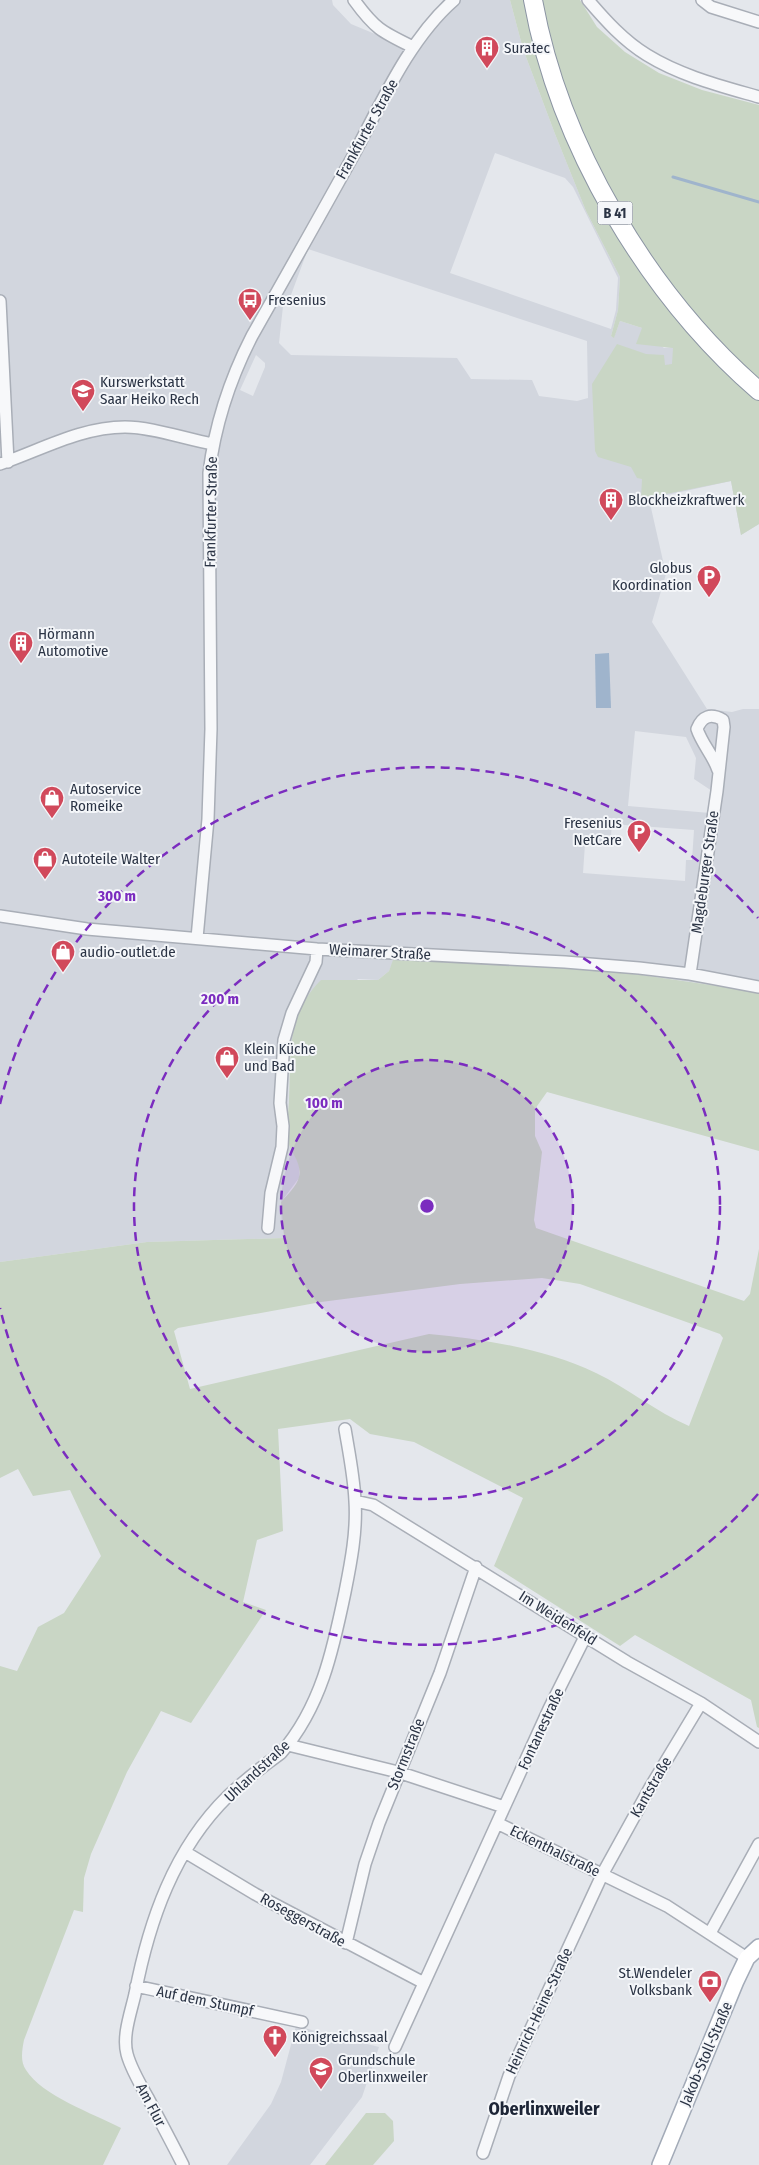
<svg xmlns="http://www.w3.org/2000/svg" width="759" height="2165" font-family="'Fira Sans Condensed',sans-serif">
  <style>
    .built { fill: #d2d6de; fill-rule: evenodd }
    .green { fill: #c9d6c5; fill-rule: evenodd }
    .water { fill: #9fb4cc }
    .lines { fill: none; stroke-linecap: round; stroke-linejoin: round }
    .stream { stroke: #9fb4cc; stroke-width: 3 }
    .minor-casing { stroke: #a9aeb7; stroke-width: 14 }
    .major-casing { stroke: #a3abb8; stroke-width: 18 }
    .highway-casing { stroke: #8b94a3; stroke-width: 20 }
    .minor { stroke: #f7f8fa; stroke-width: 11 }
    .major { stroke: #fff; stroke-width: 15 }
    .highway { stroke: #fff; stroke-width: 18 }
    .ring { fill: none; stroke: #7b2cbf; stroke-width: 2.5; stroke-dasharray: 9 6 }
    .labels { text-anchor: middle; stroke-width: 4; stroke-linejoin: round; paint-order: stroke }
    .shield { fill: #f4f6f9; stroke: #676e7b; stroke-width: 1 }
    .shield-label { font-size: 14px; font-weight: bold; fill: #2b3445 }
    .poi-label { font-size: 15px; fill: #2b3445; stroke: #f4f6f9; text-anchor: start }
    .street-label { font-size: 15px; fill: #2b3445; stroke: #f4f6f9 }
    .quarter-label { font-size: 18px; font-weight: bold; fill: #1d2536; stroke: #f4f6f9 }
    .centre { fill: #7b2cbf; stroke: #f4f6f9; stroke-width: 2.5 }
    .ring-label { font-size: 15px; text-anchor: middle; font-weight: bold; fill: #7b2cbf; stroke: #f4f6f9; stroke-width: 4; stroke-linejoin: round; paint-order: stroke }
  </style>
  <rect width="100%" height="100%" fill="#e4e7ec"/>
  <!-- built -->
  <path class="built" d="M 0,0 L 332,0 L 333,5 L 351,24 L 409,48 L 443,0 L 510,0 L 523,49 L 555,134 L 586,211 L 620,277 L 618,310 L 611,336 L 614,337 L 620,321 L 642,328 L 664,348 L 673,347 L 759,524 L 741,535 L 731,481 L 649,499 L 666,574 L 652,622 L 707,709 L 732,712 L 743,709 L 759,709 L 759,992 L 621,972 L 535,966 L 394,960 L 389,971 L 378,980 L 358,979 L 289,1050 L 288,1141 L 299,1164 L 299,1178 L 281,1202 L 284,1238 L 147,1242 L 0,1262 ZM 495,153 L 565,178 L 573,187 L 618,278 L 616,310 L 611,329 L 450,273 ZM 308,249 L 587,341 L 588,398 L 577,401 L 539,396 L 532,380 L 471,379 L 457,358 L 291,355 L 279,343 L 284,297 L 291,295 ZM 256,355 L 265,363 L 265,367 L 253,396 L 240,390 ZM 635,731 L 686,737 L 696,758 L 694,779 L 712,791 L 710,813 L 628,806 ZM 612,824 L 694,830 L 692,860 L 686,860 L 685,881 L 583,873 L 585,844 L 610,845 Z
    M 296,2026 L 379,2047 L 362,2097 L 310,2165 L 227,2165 L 271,2104 L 281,2082 Z"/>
  <!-- green -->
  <path class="green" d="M 510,0 L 580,0 L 597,27 L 625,52 L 659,73 L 702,90 L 759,105 L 759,524 L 741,535 L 731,481 L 641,499 L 642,479 L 637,478 L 631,467 L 598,457 L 595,451 L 592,384 L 617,344 L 646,354 L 664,355 L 665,365 L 672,364 L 673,348 L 636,344 L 642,328 L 620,321 L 614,338 L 611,336 L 618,310 L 620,277 L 586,211 L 555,134 L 523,49 Z
    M 393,960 L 535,966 L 621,972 L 759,992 L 759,1151 L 547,1092 L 535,1109 L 535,1136 L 542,1152 L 534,1220 L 536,1228 L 744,1301 L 750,1294 L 759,1249 L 759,1728 L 757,1727 L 751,1700 L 635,1635 L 620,1646 L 494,1566 L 523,1498 L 414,1442 L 370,1434 L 350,1419 L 278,1429 L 283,1531 L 257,1540 L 243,1602 L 266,1610 L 191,1723 L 161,1711 L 127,1772 L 91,1854 L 84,1878 L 83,1912 L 74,1910 L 24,2040 C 22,2050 20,2062 26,2070 C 41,2095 94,2114 121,2128 L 103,2165 L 0,2165 L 0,1666 L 17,1671 L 38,1627 L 64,1613 L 101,1556 L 70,1490 L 33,1496 L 18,1469 L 0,1478 L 0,1262 L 147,1242 L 284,1238 L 281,1202 C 287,1195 297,1186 299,1177 C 302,1162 291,1154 288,1141 C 285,1131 289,1110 289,1099 C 291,1053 286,1015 321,980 L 378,980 L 389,971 ZM 542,1278 L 580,1284 L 720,1334 L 723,1338 L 689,1426 C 656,1412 628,1388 596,1373 C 546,1349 484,1339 429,1334 L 190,1389 L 174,1331 L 178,1328 L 321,1302 L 460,1284 Z
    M 366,2113 L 385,2113 L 393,2121 L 394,2141 L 373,2165 L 325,2165 Z"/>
  <!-- water -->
  <path class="water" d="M 609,653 L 611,708 L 596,708 L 595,654 Z"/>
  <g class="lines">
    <!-- stream -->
    <path class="stream" d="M 673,177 L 759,202"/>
    <defs>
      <path id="minor" d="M 354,0 C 375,29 382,32 413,47
        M 588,0 C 605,20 624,41 647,55 C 681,76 721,86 759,97
        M 702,0 L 711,7 L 759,22
        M 0,301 L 8,462
        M 0,464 C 41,450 81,427 125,427 C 152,427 185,439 213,444
        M 0,916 L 87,929 L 317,949 L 565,962 L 639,968 L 690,974 L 759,987
        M 197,938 L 208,819 L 211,729 L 209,473 C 215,424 230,379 252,336 C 286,276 320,216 353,156 C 381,104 409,39 454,0
        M 690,974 L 717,791 L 724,727 L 723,720 C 711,713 702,716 697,729 C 702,744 713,755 718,770
        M 268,1228 L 271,1193 L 282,1147 L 283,1126 L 280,1103 L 284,1040 L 292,1013 L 316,962 L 317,949
        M 355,1501 L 373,1505 L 627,1662 L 701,1703 L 759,1742
        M 288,1745 L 398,1772 L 504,1807
        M 497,1823 L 667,1906 L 747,1958
        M 185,1852 L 255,1894 L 424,1983
        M 710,1933 L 759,1844
        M 346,1943 L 365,1864 L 379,1823 L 440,1673 L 476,1567
        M 136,1986 L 302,2022
        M 395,2047 L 549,1709 L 586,1635
        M 483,2153 L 509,2076 L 603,1873 L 651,1786 L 701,1703
        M 183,2165 C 172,2143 160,2121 148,2098 C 140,2084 131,2069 127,2054 C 122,2036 131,2012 135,1994 C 149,1921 174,1849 228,1796 C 245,1780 263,1766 281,1753 C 321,1707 333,1650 345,1592 C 351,1562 357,1531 355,1501 C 354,1477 349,1453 345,1429"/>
      <path id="major" d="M 660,2165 L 736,1981 L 747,1958 L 759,1947"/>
      <path id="highway" d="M 533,0 C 559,145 648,295 759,391"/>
    </defs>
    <!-- minor casing -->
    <use href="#minor" class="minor-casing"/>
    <!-- major casing -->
    <use href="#major" class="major-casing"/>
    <!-- highway casing -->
    <use href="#highway" class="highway-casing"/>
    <!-- minor -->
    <use href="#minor" class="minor"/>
    <!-- major -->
    <use href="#major" class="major"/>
    <!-- highway -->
    <use href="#highway" class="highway"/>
  </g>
  <!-- distance rings -->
  <circle cx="427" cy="1206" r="146" fill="#7b2cbf" fill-opacity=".12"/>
  <g class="ring">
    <circle cx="427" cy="1206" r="146"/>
    <circle cx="427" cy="1206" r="293"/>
    <path d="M758 1494A439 439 0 0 1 0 1308M0 1104A439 439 0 0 1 758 918"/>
  </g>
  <!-- icons -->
  <defs>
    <symbol id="building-pin" viewBox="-11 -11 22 30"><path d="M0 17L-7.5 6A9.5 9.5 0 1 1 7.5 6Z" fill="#d1495b" stroke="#f4f6f9"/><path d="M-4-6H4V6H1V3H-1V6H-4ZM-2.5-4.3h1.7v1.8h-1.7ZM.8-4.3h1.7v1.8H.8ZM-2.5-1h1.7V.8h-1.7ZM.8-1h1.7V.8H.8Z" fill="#fff"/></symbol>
    <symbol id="bus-pin" viewBox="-11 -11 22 30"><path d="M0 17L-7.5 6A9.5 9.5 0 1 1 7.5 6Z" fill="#d1495b" stroke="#f4f6f9"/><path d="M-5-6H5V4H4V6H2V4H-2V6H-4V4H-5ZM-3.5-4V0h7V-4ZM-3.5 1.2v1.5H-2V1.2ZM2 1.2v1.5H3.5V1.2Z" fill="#fff"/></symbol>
    <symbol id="school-pin" viewBox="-11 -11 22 30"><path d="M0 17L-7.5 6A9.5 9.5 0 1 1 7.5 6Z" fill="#d1495b" stroke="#f4f6f9"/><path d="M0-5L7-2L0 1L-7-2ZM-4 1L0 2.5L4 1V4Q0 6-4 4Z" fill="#fff"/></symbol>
    <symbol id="parking-pin" viewBox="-11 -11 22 30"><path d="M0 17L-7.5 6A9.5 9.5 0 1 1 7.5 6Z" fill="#d1495b" stroke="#f4f6f9"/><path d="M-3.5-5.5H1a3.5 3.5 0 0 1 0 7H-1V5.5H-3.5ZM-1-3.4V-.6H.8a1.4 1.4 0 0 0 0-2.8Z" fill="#fff"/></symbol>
    <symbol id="shop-pin" viewBox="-11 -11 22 30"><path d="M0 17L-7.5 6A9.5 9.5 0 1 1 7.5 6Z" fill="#d1495b" stroke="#f4f6f9"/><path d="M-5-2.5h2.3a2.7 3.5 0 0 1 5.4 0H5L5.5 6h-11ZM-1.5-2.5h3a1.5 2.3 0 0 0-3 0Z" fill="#fff"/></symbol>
    <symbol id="bank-pin" viewBox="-11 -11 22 30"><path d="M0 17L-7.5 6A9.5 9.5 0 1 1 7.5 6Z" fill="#d1495b" stroke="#f4f6f9"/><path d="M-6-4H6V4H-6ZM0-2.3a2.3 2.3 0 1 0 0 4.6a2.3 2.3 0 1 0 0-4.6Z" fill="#fff"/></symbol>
    <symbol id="church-pin" viewBox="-11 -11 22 30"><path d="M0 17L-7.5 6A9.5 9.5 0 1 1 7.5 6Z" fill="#d1495b" stroke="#f4f6f9"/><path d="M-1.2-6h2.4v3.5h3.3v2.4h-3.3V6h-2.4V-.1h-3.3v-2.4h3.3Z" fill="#fff"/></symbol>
  </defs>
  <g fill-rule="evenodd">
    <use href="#building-pin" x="473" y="34" width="28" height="38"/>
    <use href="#bus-pin" x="236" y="286" width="28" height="38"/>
    <use href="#school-pin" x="69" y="377" width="28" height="38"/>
    <use href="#building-pin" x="597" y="486" width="28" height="38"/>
    <use href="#parking-pin" x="695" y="563" width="28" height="38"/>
    <use href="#building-pin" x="7" y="629" width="28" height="38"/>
    <use href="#shop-pin" x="38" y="784" width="28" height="38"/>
    <use href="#parking-pin" x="625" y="818" width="28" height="38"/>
    <use href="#shop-pin" x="31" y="845" width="28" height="38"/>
    <use href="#shop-pin" x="49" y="938" width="28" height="38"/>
    <use href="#shop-pin" x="213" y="1044" width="28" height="38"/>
    <use href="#bank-pin" x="696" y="1968" width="28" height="38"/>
    <use href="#church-pin" x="261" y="2023" width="28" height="38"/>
    <use href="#school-pin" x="307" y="2055" width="28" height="38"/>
  </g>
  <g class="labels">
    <!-- shield labels -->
    <rect class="shield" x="597.5" y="201.5" width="35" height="23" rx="4"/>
    <g class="shield-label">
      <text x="615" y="218">B 41</text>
    </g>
    <!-- poi labels -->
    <g class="poi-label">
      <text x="504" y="53">Suratec</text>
      <text x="268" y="305">Fresenius</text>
      <text x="100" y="387">Kurswerkstatt<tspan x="100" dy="17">Saar Heiko Rech</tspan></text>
      <text x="628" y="505">Blockheizkraftwerk</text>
      <text x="692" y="573" text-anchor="end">Globus<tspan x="692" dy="17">Koordination</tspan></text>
      <text x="38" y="639">Hörmann<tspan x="38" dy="17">Automotive</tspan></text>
      <text x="70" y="794">Autoservice<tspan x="70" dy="17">Romeike</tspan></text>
      <text x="622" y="828" text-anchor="end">Fresenius<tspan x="622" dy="17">NetCare</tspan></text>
      <text x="62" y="864">Autoteile Walter</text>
      <text x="80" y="957">audio-outlet.de</text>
      <text x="244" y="1054">Klein Küche<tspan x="244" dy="17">und Bad</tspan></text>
      <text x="692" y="1978" text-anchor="end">St.Wendeler<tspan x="692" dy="17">Volksbank</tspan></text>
      <text x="292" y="2042">Königreichssaal</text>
      <text x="338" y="2065">Grundschule<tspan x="338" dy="17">Oberlinxweiler</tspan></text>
    </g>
    <!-- street labels -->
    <g class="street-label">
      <text transform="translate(367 129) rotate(-61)" y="5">Frankfurter Straße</text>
      <text transform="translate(211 512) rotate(-89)" y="5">Frankfurter Straße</text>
      <text transform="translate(705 872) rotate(-82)" y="5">Magdeburger Straße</text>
      <text transform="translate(380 952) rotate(3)" y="5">Weimarer Straße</text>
      <text transform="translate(558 1618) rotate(32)" y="5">Im Weidenfeld</text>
      <text transform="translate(541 1729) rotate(-65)" y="5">Fontanestraße</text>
      <text transform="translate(406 1754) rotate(-68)" y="5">Stormstraße</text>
      <text transform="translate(257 1771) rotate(-43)" y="5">Uhlandstraße</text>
      <text transform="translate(651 1787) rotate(-60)" y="5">Kantstraße</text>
      <text transform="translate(555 1851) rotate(26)" y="5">Eckenthalstraße</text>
      <text transform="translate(303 1920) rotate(29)" y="5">Roseggerstraße</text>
      <text transform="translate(205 2001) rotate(12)" y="5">Auf dem Stumpf</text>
      <text transform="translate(539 2011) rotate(-65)" y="5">Heinrich-Heine-Straße</text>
      <text transform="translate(706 2054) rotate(-67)" y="5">Jakob-Stoll-Straße</text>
      <text transform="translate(151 2105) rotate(62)" y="5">Am Flur</text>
    </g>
    <!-- quarter labels -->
    <g class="quarter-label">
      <text x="544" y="2115">Oberlinxweiler</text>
    </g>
  </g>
  <circle cx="427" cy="1206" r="8" class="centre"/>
  <g class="ring-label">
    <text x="117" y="901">300 m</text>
    <text x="220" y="1004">200 m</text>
    <text x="324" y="1108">100 m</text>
  </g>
</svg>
